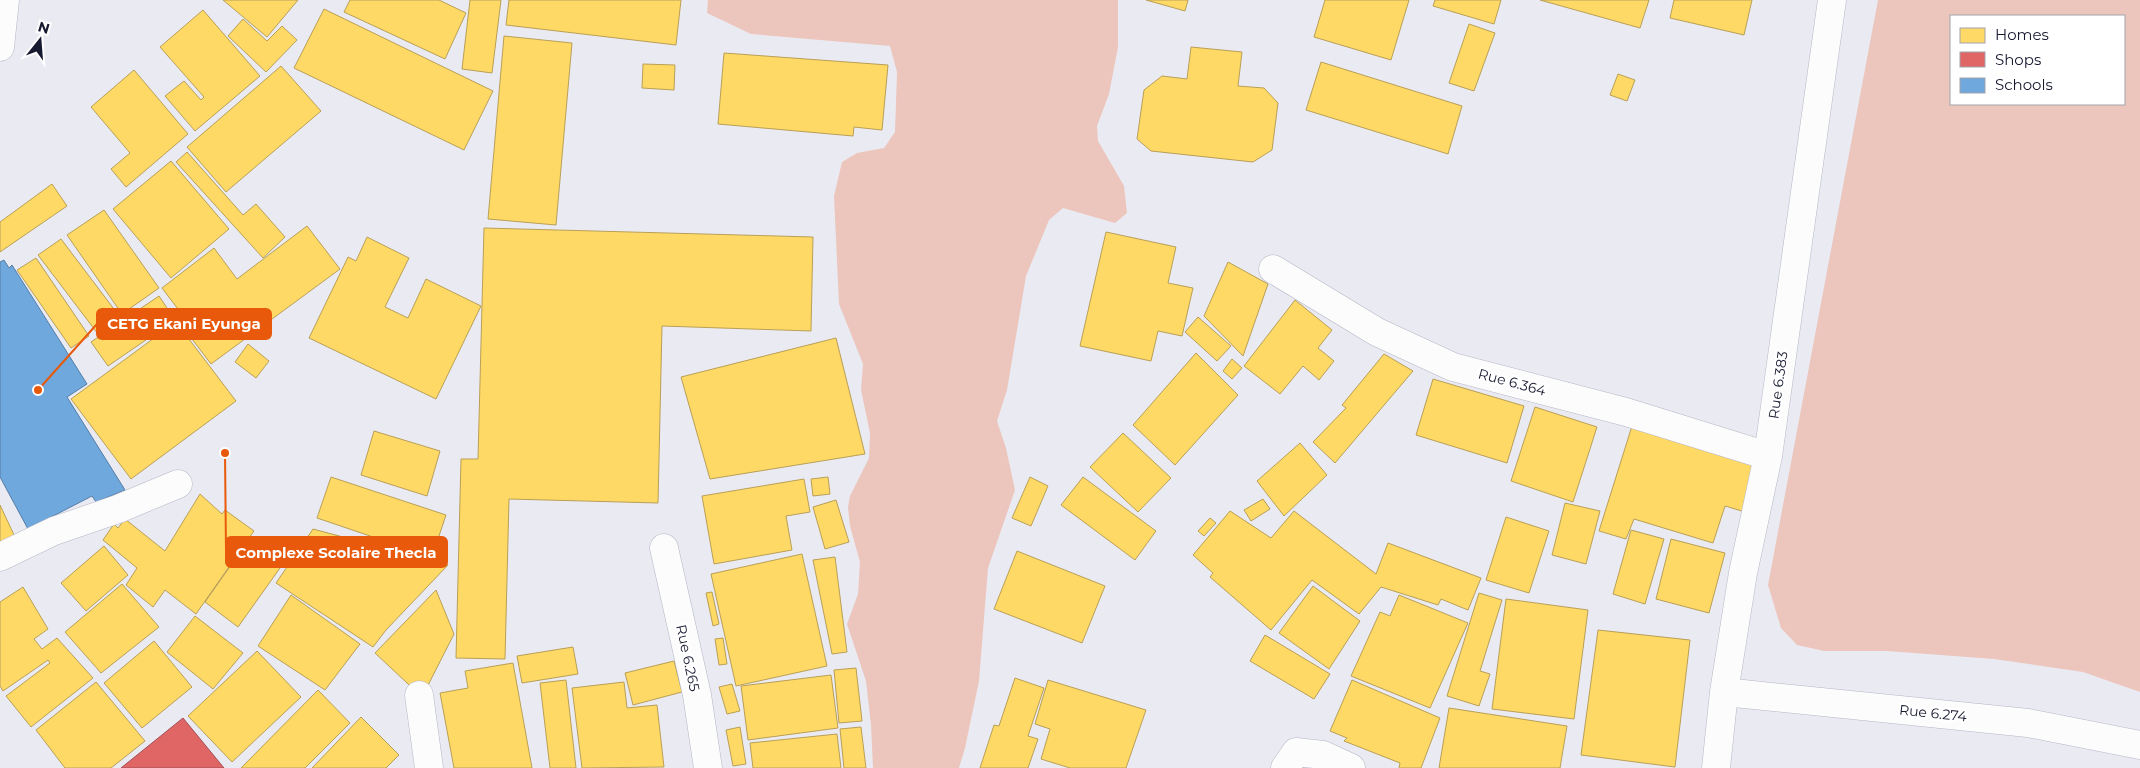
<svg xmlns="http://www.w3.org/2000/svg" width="2140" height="768" font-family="Montserrat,sans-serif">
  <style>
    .green { fill: #ecc5bd; fill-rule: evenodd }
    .homes { fill: #ffd966; stroke: #b99f56 }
    .shops { fill: #e06666; stroke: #a34f56 }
    .schools { fill: #6fa8dc; stroke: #547da8 }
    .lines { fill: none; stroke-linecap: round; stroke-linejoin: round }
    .minor-casing { stroke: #b4b6c4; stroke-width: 29 }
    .minor { stroke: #fcfcfd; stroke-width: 28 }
    .labels { text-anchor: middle; stroke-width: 5; stroke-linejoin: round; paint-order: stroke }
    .street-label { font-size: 14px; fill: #161930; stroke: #fff }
    .leader { fill: none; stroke: #e8590c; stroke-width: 2 }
    .callout-dot { fill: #e8590c; stroke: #fff; stroke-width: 2 }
    .callout { fill: #e8590c; stroke: #e8590c; stroke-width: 2 }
    .callout-label { font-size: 15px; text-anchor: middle; font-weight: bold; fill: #fff }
  </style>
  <rect width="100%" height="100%" fill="#eaebf2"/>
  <!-- green -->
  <path class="green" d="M 708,0 L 1118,0 L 1118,47 L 1109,94 L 1097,126 L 1098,141 L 1124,186 L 1127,213 L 1115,223 L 1063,208 L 1049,220 L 1026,276 L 1007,390 L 997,421 L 1006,448 L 1015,490 L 988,568 L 979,681 L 965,748 L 959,768 L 873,768 L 871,725 L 866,681 L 847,624 L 858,594 L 860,562 L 850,526 L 848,507 L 850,496 L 869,458 L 870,433 L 861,390 L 863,364 L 839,304 L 834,196 L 842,162 L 857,153 L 884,148 L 895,132 L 897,72 L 890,46 L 751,34 L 707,13 Z
    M 1878,0 L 2140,0 L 2140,692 L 2083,672 L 1994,659 L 1887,651 L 1824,651 L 1797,645 L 1781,628 L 1768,585 ZM 2124,16 L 2124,104 L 1951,104 L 1951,16 Z"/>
  <!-- homes -->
  <path class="homes" d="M 223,0 L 298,0 L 267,37 Z
    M 350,0 L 439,0 L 466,13 L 445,59 L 344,12 Z
    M 470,0 L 501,0 L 492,73 L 462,69 Z
    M 509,0 L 681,0 L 676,45 L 506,25 Z
    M 1146,0 L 1188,0 L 1185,11 Z
    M 1325,0 L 1409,0 L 1391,60 L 1314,37 Z
    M 1435,0 L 1501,0 L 1494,24 L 1433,6 Z
    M 1540,0 L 1649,0 L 1640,28 Z
    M 1674,0 L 1752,0 L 1744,35 L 1670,18 Z
    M 324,9 L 493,91 L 464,150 L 294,68 Z
    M 203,10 L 260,76 L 195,131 L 165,96 L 184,81 L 201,100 L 204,97 L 160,47 Z
    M 243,19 L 267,41 L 282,26 L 297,40 L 266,72 L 228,36 Z
    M 1469,24 L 1495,33 L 1474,91 L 1449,83 Z
    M 504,36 L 572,43 L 556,225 L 488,219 Z
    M 1191,47 L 1242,52 L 1238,86 L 1264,88 L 1278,103 L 1272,150 L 1253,162 L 1151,151 L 1137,139 L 1144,90 L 1162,76 L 1187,79 Z
    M 724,53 L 888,65 L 882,130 L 854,127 L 853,136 L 718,124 Z
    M 1321,62 L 1462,106 L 1448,154 L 1306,110 Z
    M 643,64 L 675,65 L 674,90 L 642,88 Z
    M 281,66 L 321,111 L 226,192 L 187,147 Z
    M 134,70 L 188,134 L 126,187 L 111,169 L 130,153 L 91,107 Z
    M 1618,74 L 1635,80 L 1627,101 L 1610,95 Z
    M 187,152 L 243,215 L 256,204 L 285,237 L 263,258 L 176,162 Z
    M 171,161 L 229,229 L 171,278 L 113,209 Z
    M 52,184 L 67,206 L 0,252 L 0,222 Z
    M 104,210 L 159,288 L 122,314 L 67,235 Z
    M 307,226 L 340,269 L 211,364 L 179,322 L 184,317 L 162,288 L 214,248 L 237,279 Z
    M 484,228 L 813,237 L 811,331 L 662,326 L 658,503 L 509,499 L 505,659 L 456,658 L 461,459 L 478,459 Z
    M 1106,232 L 1176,247 L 1168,283 L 1193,288 L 1182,336 L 1158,331 L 1151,361 L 1080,346 Z
    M 367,237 L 409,258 L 385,307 L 408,318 L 426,279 L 481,306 L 436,399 L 309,338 L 348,257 L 356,261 Z
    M 61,239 L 120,317 L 98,334 L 38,255 Z
    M 36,258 L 89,336 L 71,348 L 17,270 Z
    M 1228,262 L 1268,284 L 1243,356 L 1204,316 Z
    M 159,296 L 175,320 L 108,366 L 91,342 Z
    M 1295,300 L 1332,330 L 1318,348 L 1334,361 L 1319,380 L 1303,366 L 1280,394 L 1244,366 Z
    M 1198,317 L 1231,346 L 1217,361 L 1185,332 Z
    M 176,322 L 236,401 L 131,479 L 71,399 Z
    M 836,338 L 865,454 L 710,479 L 681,377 Z
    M 248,344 L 269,361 L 256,378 L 235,362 Z
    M 1196,353 L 1238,395 L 1175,465 L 1133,425 Z
    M 1384,354 L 1413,371 L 1335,463 L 1313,442 L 1346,408 L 1342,405 Z
    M 1232,359 L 1242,368 L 1232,379 L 1223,371 Z
    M 1433,379 L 1524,406 L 1507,463 L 1416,435 Z
    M 1535,407 L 1597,427 L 1573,502 L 1511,481 Z
    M 1632,426 L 1757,465 L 1745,512 L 1725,506 L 1713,543 L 1634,519 L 1626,539 L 1599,531 Z
    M 374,431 L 440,451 L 427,496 L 361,475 Z
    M 1123,433 L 1171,478 L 1138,512 L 1090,467 Z
    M 1300,443 L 1327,475 L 1284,516 L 1257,481 Z
    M 331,477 L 446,515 L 432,557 L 317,518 Z
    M 828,477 L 830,494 L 813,496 L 811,479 Z
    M 1030,477 L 1048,486 L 1031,526 L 1012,518 Z
    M 1083,477 L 1156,531 L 1135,560 L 1061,505 Z
    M 804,479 L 810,512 L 786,516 L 792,550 L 714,564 L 702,496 Z
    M 200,494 L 222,514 L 225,510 L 254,531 L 196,614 L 165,590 L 153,607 L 126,585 L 137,568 L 103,540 L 114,524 L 118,528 L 125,519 L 165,551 Z
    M 1263,499 L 1270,509 L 1251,521 L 1244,510 Z
    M 836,500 L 849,542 L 825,549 L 813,507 Z
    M 1565,503 L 1600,511 L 1586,564 L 1552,555 Z
    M 0,505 L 15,537 L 0,544 Z
    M 1230,511 L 1271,538 L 1294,511 L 1376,574 L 1388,543 L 1481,578 L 1468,610 L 1441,599 L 1438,605 L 1381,587 L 1359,614 L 1312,580 L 1271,630 L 1210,577 L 1213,573 L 1193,555 Z
    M 1506,517 L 1549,531 L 1529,593 L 1486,580 Z
    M 1210,518 L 1216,523 L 1204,536 L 1198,531 Z
    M 313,529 L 448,565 L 386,630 L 373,647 L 276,583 Z
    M 1631,530 L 1664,539 L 1645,604 L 1613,594 Z
    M 1671,539 L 1725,553 L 1709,613 L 1656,599 Z
    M 248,541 L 263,552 L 261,555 L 280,568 L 238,627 L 205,602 Z
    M 104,546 L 128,575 L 86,611 L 61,583 Z
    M 1017,551 L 1105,586 L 1082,643 L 994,609 Z
    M 802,554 L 827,666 L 736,686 L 711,574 Z
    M 835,557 L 847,652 L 832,654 L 813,560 Z
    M 122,584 L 159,627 L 101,673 L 65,632 Z
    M 1313,586 L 1360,621 L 1329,669 L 1279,633 Z
    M 23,587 L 48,629 L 34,639 L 42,649 L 57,638 L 93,678 L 31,727 L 6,696 L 50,663 L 48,660 L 3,691 L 0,686 L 0,602 Z
    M 436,590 L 454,634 L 422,697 L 375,653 Z
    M 712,592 L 719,624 L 713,626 L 706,593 Z
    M 1479,593 L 1502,600 L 1480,671 L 1490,674 L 1479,706 L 1447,696 Z
    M 291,595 L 360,644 L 325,690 L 258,646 Z
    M 1399,595 L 1468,623 L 1430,708 L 1351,676 L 1380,612 L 1390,616 Z
    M 1506,599 L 1588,610 L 1574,719 L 1492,709 Z
    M 195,616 L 243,653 L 213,689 L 167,652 Z
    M 1598,630 L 1690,640 L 1675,767 L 1581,755 Z
    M 1265,635 L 1330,674 L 1314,699 L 1250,661 Z
    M 723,638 L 727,664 L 719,665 L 715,639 Z
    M 154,641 L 192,687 L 142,728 L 104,683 Z
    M 573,647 L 578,674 L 522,683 L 517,656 Z
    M 257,651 L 301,697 L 232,762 L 188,716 Z
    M 674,661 L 682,692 L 633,705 L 625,673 Z
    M 513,663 L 532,768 L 454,768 L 440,693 L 468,688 L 465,671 Z
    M 856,668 L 862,721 L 839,723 L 834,670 Z
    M 831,675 L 838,728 L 748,740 L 741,686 Z
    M 1015,678 L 1044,688 L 1028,736 L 1038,739 L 1028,768 L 980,768 L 994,725 L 999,726 Z
    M 566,680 L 576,768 L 550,768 L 540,683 Z
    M 1048,680 L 1146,710 L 1126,768 L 1070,768 L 1041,759 L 1050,729 L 1035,724 Z
    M 1352,680 L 1440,718 L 1421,768 L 1399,768 L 1400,763 L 1344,741 L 1347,738 L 1330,731 Z
    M 96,682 L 145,741 L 111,768 L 65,768 L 36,730 Z
    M 624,682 L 627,708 L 657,705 L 664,767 L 582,768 L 572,688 Z
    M 732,684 L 740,711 L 727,714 L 719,687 Z
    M 318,690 L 350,723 L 305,768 L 241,768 Z
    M 1449,708 L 1567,726 L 1560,768 L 1439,768 Z
    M 361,717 L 399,755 L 386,768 L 312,768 Z
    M 740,727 L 746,764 L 733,766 L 726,730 Z
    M 861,727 L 866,768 L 844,768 L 840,729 Z
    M 837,734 L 841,768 L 753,768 L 750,743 Z"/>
  <!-- shops -->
  <path class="shops" d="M 183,718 L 224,768 L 121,768 Z"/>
  <!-- schools -->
  <path class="schools" d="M 4,260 L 9,268 L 12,265 L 87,384 L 67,397 L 125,490 L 96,502 L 92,496 L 28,529 L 0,477 L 0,262 Z"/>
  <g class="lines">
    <defs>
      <path id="minor" d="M 0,47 L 5,0
        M 1273,269 L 1377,332 L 1453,367 L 1626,412 L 1768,456
        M 664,548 L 697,695 L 708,768
        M 0,557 L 54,531 L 118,509 L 178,484
        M 1724,692 L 2028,723 L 2140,745
        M 419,695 L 429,768
        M 1285,768 L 1296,752 L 1323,755 L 1351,768
        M 1716,768 L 1724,692 L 1743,573 L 1768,456 L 1832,0"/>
    </defs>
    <!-- minor casing -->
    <use href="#minor" class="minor-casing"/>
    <!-- minor -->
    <use href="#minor" class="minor"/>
  </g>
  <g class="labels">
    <!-- street labels -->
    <g class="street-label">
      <text transform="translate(1512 382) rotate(15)" y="5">Rue 6.364</text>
      <text transform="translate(1778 385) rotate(-82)" y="5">Rue 6.383</text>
      <text transform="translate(688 658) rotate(78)" y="5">Rue 6.265</text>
      <text transform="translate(1933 713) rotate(6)" y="5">Rue 6.274</text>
    </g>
  </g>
  <!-- callouts -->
  <path class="leader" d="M38 390L97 324M225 453L226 552"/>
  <g class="callout-dot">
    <circle cx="38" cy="390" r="5"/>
    <circle cx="225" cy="453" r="5"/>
  </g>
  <g class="callout">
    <rect x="97" y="309" width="174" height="30" rx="5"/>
    <rect x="226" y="537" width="221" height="30" rx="5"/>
  </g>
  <g class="callout-label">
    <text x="184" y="329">CETG Ekani Eyunga</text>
    <text x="336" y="558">Complexe Scolaire Thecla</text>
  </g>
  <!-- legend -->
  <rect x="1950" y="15" width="175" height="90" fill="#ffffff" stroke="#a2a3ac"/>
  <rect x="1960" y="28" width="25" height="15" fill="#ffd966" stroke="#a2a3ac"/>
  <text x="1995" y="40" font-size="15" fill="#161930">Homes</text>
  <rect x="1960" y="52" width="25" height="15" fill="#e06666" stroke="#a2a3ac"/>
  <text x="1995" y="65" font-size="15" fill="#161930">Shops</text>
  <rect x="1960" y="78" width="25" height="15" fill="#6fa8dc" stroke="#a2a3ac"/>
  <text x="1995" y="90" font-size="15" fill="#161930">Schools</text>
  <!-- north arrow -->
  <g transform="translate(40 40) rotate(17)" stroke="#ffffff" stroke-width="4" paint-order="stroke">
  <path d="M0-4L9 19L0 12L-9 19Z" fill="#161930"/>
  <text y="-8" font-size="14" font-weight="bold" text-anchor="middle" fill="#161930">N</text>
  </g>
</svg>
